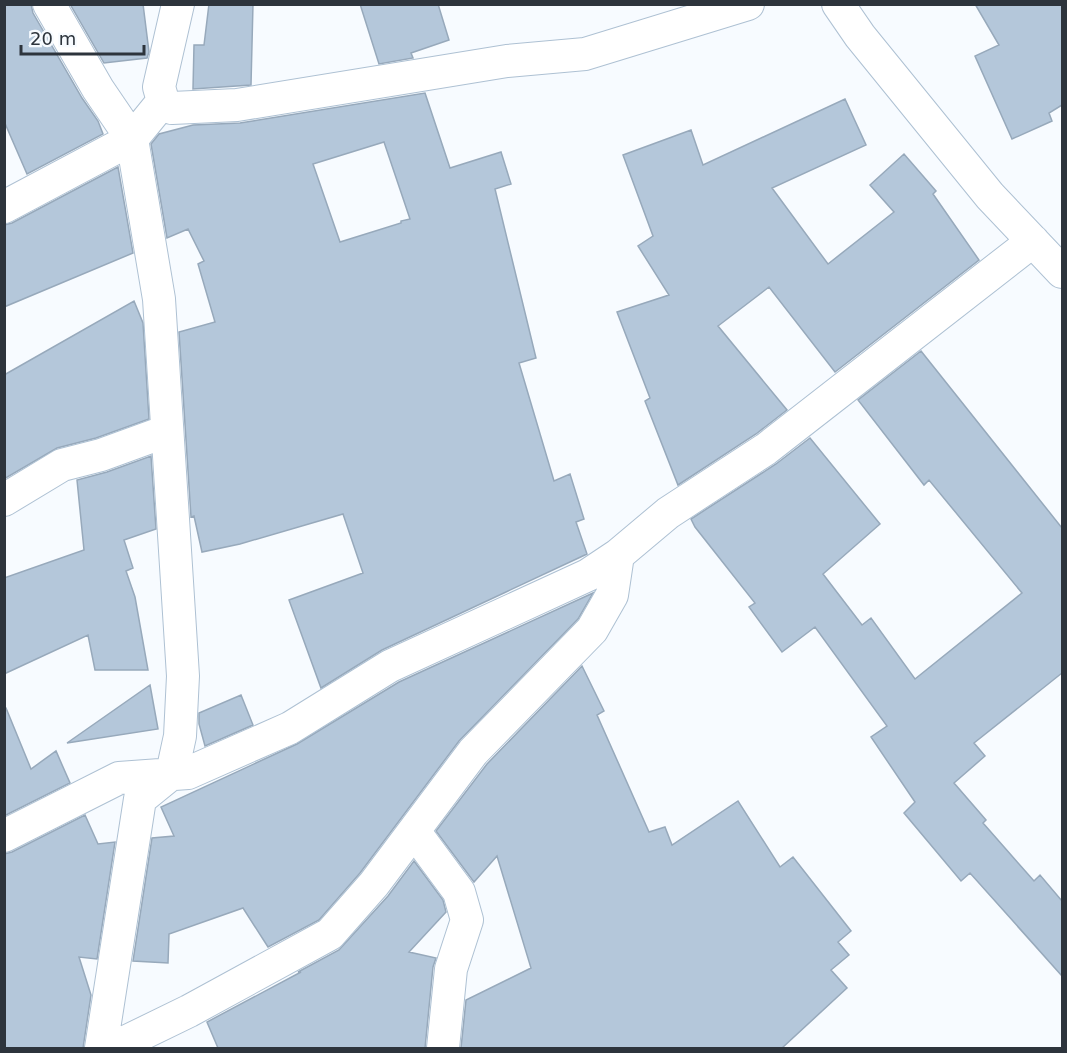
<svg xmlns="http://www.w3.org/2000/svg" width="1067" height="1053" font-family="'DejaVu Sans',sans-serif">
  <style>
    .building { fill: #b4c7da; stroke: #97a9bb; stroke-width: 1.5; fill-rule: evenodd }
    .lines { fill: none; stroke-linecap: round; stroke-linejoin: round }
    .minor-casing { stroke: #aec1d3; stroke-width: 34 }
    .minor { stroke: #fff; stroke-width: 32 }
  </style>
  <rect width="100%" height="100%" fill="#f7fbff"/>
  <!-- building -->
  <path class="building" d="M 4,4 L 31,4 L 33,13 L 82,98 L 98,121 L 103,134 L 27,174 L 4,121 Z
    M 70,4 L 143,4 L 149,52 L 147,58 L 104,63 Z
    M 209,4 L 253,4 L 251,85 L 193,89 L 194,45 L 204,45 Z
    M 360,4 L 438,4 L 449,40 L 411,53 L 413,58 L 379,64 Z
    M 975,4 L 1062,4 L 1062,105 L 1049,113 L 1052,121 L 1012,139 L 975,56 L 999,45 Z
    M 425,93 L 450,168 L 501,152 L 511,184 L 495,189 L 536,358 L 519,363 L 554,481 L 570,474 L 584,519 L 576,522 L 587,554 L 382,650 L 321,688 L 289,600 L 363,573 L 343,514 L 240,544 L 202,552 L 194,516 L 191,517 L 179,332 L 215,322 L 198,264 L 204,261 L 188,229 L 167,238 L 151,144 L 159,134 L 193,125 L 240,123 ZM 384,142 L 410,219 L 401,221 L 401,223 L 340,242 L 313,164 Z
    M 845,99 L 866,145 L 772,188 L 828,264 L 894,212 L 870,185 L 904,154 L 936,191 L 933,194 L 979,260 L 835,372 L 769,287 L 718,326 L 787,410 L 756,434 L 678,485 L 645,401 L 650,398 L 617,312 L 669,295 L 638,246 L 653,236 L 623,155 L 691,130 L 703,165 Z
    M 118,167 L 133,253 L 4,307 L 4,225 L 12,223 Z
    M 134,301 L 143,323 L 149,419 L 96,438 L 57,448 L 4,479 L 4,375 Z
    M 921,351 L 1062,528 L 1062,673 L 974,743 L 985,756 L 954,783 L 986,820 L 983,823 L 1034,881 L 1040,875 L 1062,901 L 1062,976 L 970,873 L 961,881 L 904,813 L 915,802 L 871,737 L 887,726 L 815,627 L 782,652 L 749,607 L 755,603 L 695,527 L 691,519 L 776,464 L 810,438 L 880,524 L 823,574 L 862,625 L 871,618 L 915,679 L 1022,593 L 929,480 L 924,485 L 858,400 Z
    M 151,456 L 156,529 L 124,540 L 133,568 L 126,571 L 135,597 L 148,670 L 95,670 L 88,635 L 4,674 L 4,578 L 84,550 L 77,480 L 107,472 Z
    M 593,593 L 578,619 L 459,741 L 360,873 L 319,920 L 268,947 L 243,908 L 169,934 L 168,963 L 133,961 L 152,838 L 174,836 L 161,807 L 297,744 L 399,682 Z
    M 582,666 L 604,711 L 597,715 L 649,832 L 665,827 L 672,845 L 738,801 L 780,867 L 793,857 L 851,931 L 838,942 L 849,955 L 831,970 L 847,988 L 782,1048 L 461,1048 L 466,1000 L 531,968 L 497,856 L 474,882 L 436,831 L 487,764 Z
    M 150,685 L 158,729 L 67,743 Z
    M 241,695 L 253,725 L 205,746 L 199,724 L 199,713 Z
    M 4,708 L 6,708 L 31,769 L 56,751 L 70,783 L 4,816 Z
    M 85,815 L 98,844 L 115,842 L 97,959 L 79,957 L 91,995 L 83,1048 L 4,1048 L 4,854 L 12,852 Z
    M 414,861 L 443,900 L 446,912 L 409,952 L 436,958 L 433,967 L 425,1048 L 218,1048 L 207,1022 L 301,972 L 298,972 L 339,950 L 388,896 Z"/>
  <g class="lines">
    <defs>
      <path id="minor" d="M 49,4 L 98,89 L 132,139 L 159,299 L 183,676 L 180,736 L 172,773 L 140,799 L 101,1048
        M 178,4 L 159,87 L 163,101 L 172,108 L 237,105 L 507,61 L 585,54 L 748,4
        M 838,4 L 860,36 L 990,196 L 1062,272
        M 4,207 L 132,139 L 163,101
        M 4,500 L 62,465 L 101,455 L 167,431
        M 414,831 L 459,892 L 467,920 L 451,969 L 443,1048
        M 4,836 L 119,778 L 188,773 L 290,728 L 390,666 L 588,575 L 618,555 L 668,513 L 766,449 L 1033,241
        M 113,1048 L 189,1011 L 330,934 L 374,884 L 473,752 L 592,630 L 612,595 L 618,555"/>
    </defs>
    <!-- minor casing -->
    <use href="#minor" class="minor-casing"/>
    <!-- minor -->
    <use href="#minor" class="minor"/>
  </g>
  <!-- border -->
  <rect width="1067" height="1053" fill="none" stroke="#2d343c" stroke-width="12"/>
  <!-- scale -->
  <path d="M21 45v9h123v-9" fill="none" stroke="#2d343c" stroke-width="3"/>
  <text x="30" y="45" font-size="18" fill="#2d343c" stroke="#f7fbff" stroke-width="4.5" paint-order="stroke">20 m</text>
</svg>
